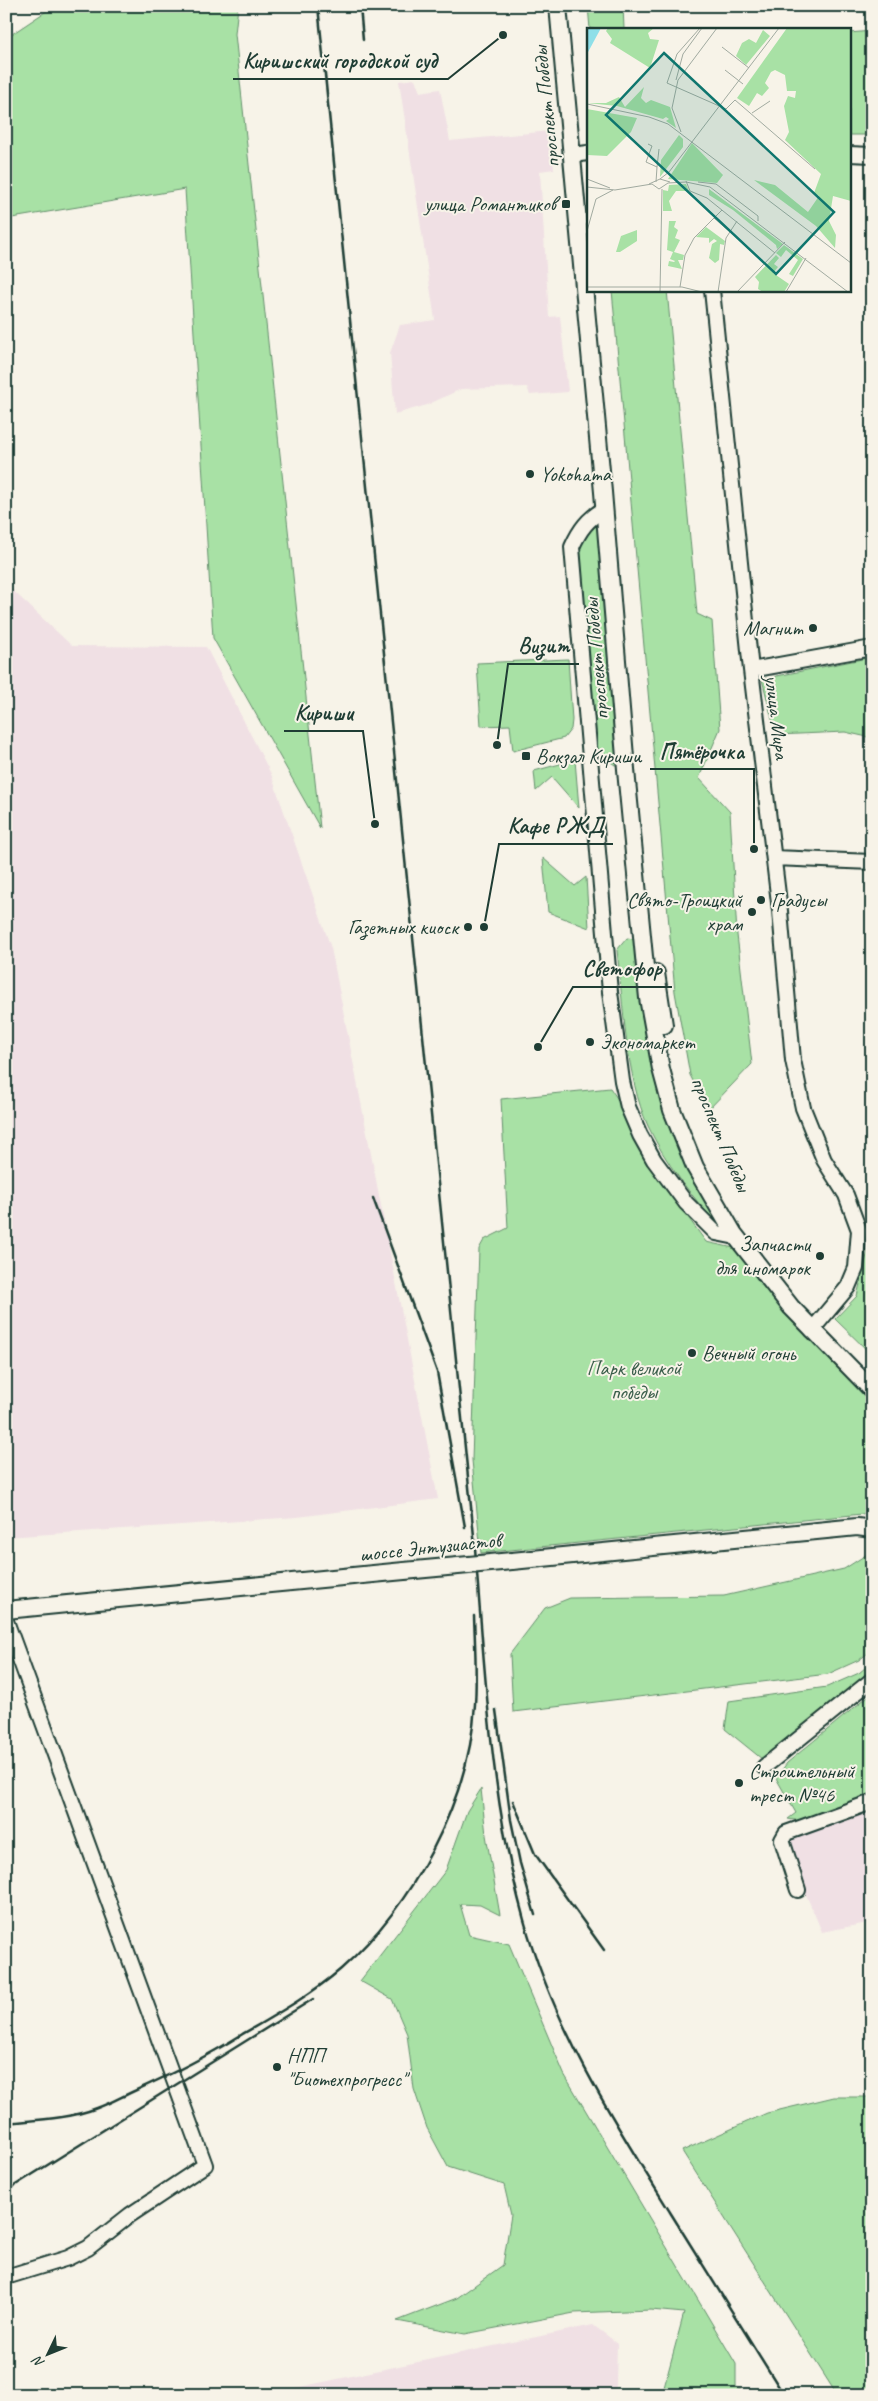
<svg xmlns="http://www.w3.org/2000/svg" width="878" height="2401" font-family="Caveat,sans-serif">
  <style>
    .built { fill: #f0e0e4 }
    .green { fill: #a8e1a5; stroke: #648f6c }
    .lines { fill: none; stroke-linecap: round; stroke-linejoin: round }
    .minor-casing { stroke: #1f3d34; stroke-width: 18 }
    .major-casing { stroke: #1f3d34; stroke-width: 20 }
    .minor { stroke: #f7f3e8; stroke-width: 14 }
    .major { stroke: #f7f3e8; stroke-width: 16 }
    .rail { stroke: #1f3d34; stroke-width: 2.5 }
    .major-bridge-casing { stroke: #1f3d34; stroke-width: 20; stroke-linecap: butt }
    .major-bridge { stroke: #f7f3e8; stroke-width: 16 }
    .poi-dot { fill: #1f3d34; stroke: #f7f3e8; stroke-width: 2 }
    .labels { text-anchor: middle; stroke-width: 4; stroke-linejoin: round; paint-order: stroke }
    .street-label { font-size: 21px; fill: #1f3d34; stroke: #f7f3e8 }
    .poi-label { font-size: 21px; fill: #1f3d34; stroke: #f7f3e8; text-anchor: start }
    .park-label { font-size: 21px; fill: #3a5e4b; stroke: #f7f3e8 }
    .inset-road { fill: none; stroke: #a1aaa0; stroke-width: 1 }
    .view { fill: #0f766e; fill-opacity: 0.15; stroke: #0f766e; stroke-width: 2.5 }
    .inset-edge { fill: none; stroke: #1f3d34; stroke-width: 2.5 }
    .leader { fill: none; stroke: #1f3d34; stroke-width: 2 }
    .callout-dot { fill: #1f3d34; stroke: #f7f3e8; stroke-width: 2 }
    .callout-label { font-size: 22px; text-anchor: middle; font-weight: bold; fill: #1f3d34; stroke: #f7f3e8; stroke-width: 4; stroke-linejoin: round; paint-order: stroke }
  </style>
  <rect width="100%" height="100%" fill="#f7f3e8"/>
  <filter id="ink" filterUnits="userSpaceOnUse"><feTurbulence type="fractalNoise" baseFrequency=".02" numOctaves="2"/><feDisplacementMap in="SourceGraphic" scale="10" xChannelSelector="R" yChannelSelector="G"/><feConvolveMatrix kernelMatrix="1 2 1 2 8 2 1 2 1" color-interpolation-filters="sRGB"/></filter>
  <g filter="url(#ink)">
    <!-- built -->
    <path class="built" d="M 415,79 L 420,92 L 440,89 L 450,141 L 550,131 L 554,169 L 540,171 L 549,317 L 560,316 L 568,392 L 530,395 L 527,387 L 461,389 L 427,405 L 395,414 L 390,353 L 400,325 L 435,320 L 399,81 Z
      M 872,446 L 872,491 L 867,448 Z
      M 6,584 L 72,646 L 206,647 L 271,774 L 331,948 L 438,1499 L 297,1517 L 6,1537 Z
      M 872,1806 L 872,1922 L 822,1932 L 785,1845 L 789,1836 Z
      M 593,2325 L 617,2343 L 616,2386 L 613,2395 L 262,2395 Z"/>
    <!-- green -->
    <path class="green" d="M 54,6 L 238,6 L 235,34 L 320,828 L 213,638 L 185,189 L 6,219 L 6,38 Z
      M 588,6 L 623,6 L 624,29 L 590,29 Z
      M 872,31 L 872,135 L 849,135 L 849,33 Z
      M 612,290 L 667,290 L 697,614 L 712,621 L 720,729 L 699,778 L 730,812 L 737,935 L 752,1064 L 708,1110 L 690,1075 L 675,992 Z
      M 593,526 L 601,526 L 623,763 L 615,765 L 605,758 L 595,745 L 579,544 Z
      M 872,657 L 872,738 L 845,732 L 776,735 L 762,679 Z
      M 568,659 L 572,720 L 571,729 L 564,738 L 513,751 L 510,725 L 481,726 L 477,663 Z
      M 575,760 L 579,808 L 552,777 L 536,791 L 534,771 Z
      M 543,858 L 575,886 L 586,877 L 589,928 L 548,912 Z
      M 627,938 L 641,940 L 654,1056 L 722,1224 L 718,1225 C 691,1196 665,1162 648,1126 C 626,1078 623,1002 617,950 Z
      M 610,1088 L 619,1101 L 639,1150 L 706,1242 L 734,1248 L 744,1255 L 864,1387 L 872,1400 L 872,1511 L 862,1514 L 481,1553 L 472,1460 L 479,1249 L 484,1240 L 508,1228 L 501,1099 Z
      M 870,1243 L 872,1246 L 872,1355 L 835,1319 L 857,1296 Z
      M 872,1551 L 872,1650 L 859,1660 L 828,1674 L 513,1712 L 510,1654 L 545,1608 L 570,1598 L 724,1596 L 844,1569 Z
      M 872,1662 L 872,1671 L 762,1759 L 725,1729 L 729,1701 L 827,1687 L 859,1673 Z
      M 872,1693 L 872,1797 L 801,1821 L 788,1819 L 796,1813 L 776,1778 L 787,1763 Z
      M 481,1789 L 486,1835 L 500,1915 L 480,1905 L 460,1904 L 469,1935 L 509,1944 L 564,2074 L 736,2364 L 736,2387 L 748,2395 L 662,2395 L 684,2313 L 651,2310 L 574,2313 L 465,2334 L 397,2321 L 457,2298 L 503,2265 L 511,2215 L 504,2185 L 448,2167 L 427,2128 L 414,2089 L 407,2034 L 392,1999 L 360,1981 L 446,1870 L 467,1811 Z
      M 834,2097 L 872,2097 L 872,2395 L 837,2395 L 682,2151 L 767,2113 Z"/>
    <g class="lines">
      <defs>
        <path id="minor" d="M 849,154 L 872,155
          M 572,155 L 588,153
          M 712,290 L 751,670 L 780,911 L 793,1060 L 803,1108 L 824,1160 L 846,1195 L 859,1230 L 856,1268 L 848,1287 L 812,1330
          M 604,509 C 588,519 580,529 572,547 L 610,992 L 622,1081 L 628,1107 L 640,1135 L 654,1160 L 686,1203 L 716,1233 L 731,1236 L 734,1234
          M 751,670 L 872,648
          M 774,858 L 872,862
          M 6,1621 L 205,2165 L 130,2215 L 88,2248 L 68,2258 L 6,2277
          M 764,1767 L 872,1680
          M 798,1890 L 782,1840 L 786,1833 L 872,1802"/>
        <path id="major" d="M 558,6 L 603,492 L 627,781 L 648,998 L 661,1069 L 672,1110 L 695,1167 L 734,1234 L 791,1307 L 872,1390
          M 656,973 L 664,1025
          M 512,1561 L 857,1527 L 872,1529
          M 6,1610 L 404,1571"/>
      </defs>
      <!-- minor casing -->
      <use href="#minor" class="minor-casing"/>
      <!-- major casing -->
      <use href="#major" class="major-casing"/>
      <!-- minor -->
      <use href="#minor" class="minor"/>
      <!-- major -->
      <use href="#major" class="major"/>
      <!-- rail -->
      <path class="rail" d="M 318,6 L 474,1536 C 485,1664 489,1795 524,1920 C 554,2027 612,2119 670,2212 C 708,2273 746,2334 784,2395
        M 360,6 L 363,40
        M 373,1198 L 437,1372 L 465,1527
        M 496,1710 L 511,1820 L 520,1863 L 535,1915
        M 513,1801 L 535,1854 L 604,1950
        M 6,2123 C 36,2120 69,2119 97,2108 C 109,2104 121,2097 132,2092 C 170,2075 206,2057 241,2035 C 275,2015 311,1995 341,1969 C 412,1906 470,1801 475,1704 C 477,1675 475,1645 474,1616
        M 6,2191 L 313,1999"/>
      <defs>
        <path id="major-bridge" d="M 404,1571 L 512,1561"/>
      </defs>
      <!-- major-bridge casing -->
      <use href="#major-bridge" class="major-bridge-casing"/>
      <!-- major-bridge -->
      <use href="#major-bridge" class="major-bridge"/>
    </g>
  </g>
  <!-- markers -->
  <g class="poi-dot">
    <rect x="561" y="199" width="10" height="10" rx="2.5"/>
    <circle cx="530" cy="474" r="5"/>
    <circle cx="813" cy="628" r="5"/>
    <rect x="521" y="751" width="10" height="10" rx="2.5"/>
    <circle cx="761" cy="900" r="5"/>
    <circle cx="752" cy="912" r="5"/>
    <circle cx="468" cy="927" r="5"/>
    <circle cx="590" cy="1042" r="5"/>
    <circle cx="820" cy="1256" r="5"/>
    <circle cx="692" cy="1353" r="5"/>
    <circle cx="739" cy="1783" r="5"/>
    <circle cx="277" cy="2067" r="5"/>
  </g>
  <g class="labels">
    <!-- street labels -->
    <g class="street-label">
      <text transform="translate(546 107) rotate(-96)" y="7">проспект Победы</text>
      <text transform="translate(596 659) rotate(-95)" y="7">проспект Победы</text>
      <text transform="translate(777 717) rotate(83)" y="7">улица Мира</text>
      <text transform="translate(721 1134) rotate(67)" y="7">проспект Победы</text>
      <text transform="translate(430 1547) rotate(-6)" y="7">шоссе Энтузиастов</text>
    </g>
    <!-- poi labels -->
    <g class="poi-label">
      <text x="556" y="211" text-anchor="end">улица Романтиков</text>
      <text x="540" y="481">Yokohama</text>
      <text x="803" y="635" text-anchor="end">Магнит</text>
      <text x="536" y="763">Вокзал Кириши</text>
      <text x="742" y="907" text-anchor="end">Свято-Троицкий<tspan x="742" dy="24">храм</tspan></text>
      <text x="771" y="907">Градусы</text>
      <text x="458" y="934" text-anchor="end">Газетных киоск</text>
      <text x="600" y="1049">Экономаркет</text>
      <text x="810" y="1251" text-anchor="end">Запчасти<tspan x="810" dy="24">для иномарок</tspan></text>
      <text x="702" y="1360">Вечный огонь</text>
      <text x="749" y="1778">Строительный<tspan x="749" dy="24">трест №46</tspan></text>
      <text x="287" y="2062">НПП<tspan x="287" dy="24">"Биотехпрогресс"</tspan></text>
    </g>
    <!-- park labels -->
    <g class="park-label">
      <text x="634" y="1375">Парк великой<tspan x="634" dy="24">победы</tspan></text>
    </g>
  </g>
  <!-- overview -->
  <g transform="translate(587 28)">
    <rect width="264" height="264" fill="#f7f3e8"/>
    <path d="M 21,0 L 67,0 L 61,5 L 63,11 L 72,12 L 63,40 L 23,15 L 25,11 L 19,3 ZM 200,0 L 264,0 L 264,173 L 246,168 L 242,193 L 249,207 L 248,220 L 229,198 L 167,152 L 188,157 L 221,184 L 232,168 L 227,165 L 234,146 L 198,112 L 202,104 L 197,78 L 201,68 L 208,70 L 209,63 L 200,63 L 198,47 L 188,42 L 184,44 L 178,55 L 182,60 L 175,68 L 170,65 L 162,78 L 150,70 ZM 176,2 L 183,8 L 159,37 L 149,28 L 155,15 L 162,11 L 169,15 ZM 57,59 L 54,70 L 59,75 L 64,72 L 83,79 L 89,100 L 79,93 L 82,91 L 79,89 L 76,91 L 30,78 L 0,75 L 19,75 L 32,69 L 38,79 ZM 0,81 L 50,90 L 44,104 L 20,128 L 0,127 ZM 92,107 L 96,111 L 96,119 L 73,149 L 74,132 ZM 105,115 L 136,147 L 130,155 L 81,151 ZM 99,156 L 102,163 L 89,163 L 82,173 L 85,183 L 76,183 L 76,162 L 81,163 L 82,157 ZM 122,161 L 196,216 L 190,221 L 189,217 L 146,182 L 122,167 ZM 82,193 L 89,193 L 87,199 L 91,202 L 88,210 L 93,212 L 87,224 L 97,227 L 96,232 L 91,232 L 95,241 L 81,238 L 82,233 L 87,234 L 88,233 L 83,231 L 86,224 L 80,222 ZM 119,199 L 138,213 L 137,217 L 133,216 L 132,232 L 128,235 L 122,230 L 125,216 L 130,213 L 127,211 L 122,215 L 122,210 L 109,209 ZM 50,202 L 50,213 L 33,224 L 29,224 L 34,208 ZM 197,217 L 216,231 L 206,248 L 202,246 L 211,232 L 199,222 L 194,229 L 189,225 ZM 189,227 L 192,230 L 187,236 L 191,239 L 186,245 L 202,256 L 197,264 L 176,264 L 171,261 L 172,254 L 168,249 Z" fill="#a8e1a5"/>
    <path d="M 0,0 L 14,0 L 0,26 Z" fill="#8edfe8"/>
    <path class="inset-road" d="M 113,0 L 90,26 L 80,55 L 139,81 L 148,72 L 228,141M 135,19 L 162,40M 138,42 L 156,56M 89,52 L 96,26 L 115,0M 0,76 L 62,89 L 81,96 L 264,235M 165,85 L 183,73M 94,104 L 85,80 L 91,52 L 130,0M 61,116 L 65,118 L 59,134 L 70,139 L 69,154M 70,139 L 72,121M 0,151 L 23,160M 73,151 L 82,144 L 192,0M 99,153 L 103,163 L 120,170 L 188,225M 111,154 L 129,156 L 171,188 L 171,193M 62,156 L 73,151 L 83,154M 0,159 L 28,162 L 65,156 L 72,161 L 81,155 L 99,154 L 123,159 L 261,264M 127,190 L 143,204M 0,203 L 9,171 L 26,162M 0,259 L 95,259 L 115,264M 93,259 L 98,227 L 107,210 L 135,182M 73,264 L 75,161M 131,264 L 139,210 L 150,193M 150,264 L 198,214M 199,264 L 219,230"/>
    <path class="view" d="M 77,25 L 247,184 L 189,246 L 19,87 Z"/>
    <rect width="264" height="264" class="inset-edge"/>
  </g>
  <!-- callouts -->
  <path class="leader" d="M503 35L448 79H233M497 745L508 664H579M375 824L363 731H284M754 849L754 769H650M484 927L499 844H613M538 1047L573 987H672"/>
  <g class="callout-dot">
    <circle cx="503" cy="35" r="5"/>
    <circle cx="497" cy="745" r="5"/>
    <circle cx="375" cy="824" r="5"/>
    <circle cx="754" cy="849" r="5"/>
    <circle cx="484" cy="927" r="5"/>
    <circle cx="538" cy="1047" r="5"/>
  </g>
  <g class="callout-label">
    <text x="340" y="68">Киришский городской суд</text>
    <text x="544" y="653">Визит</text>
    <text x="324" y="720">Кириши</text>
    <text x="702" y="759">Пятёрочка</text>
    <text x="556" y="833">Кафе РЖД</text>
    <text x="622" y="976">Светофор</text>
  </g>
  <!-- margin -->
  <rect width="878" height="2401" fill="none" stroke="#f7f3e8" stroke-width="25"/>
  <rect x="12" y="12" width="853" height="2376" fill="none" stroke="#1f3d34" stroke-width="2" filter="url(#ink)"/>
  <!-- north arrow -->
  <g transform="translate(48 2354) rotate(227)" stroke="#f7f3e8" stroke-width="4" paint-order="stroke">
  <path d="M0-4L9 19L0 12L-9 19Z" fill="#1f3d34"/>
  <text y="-8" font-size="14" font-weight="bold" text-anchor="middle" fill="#1f3d34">N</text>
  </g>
</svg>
